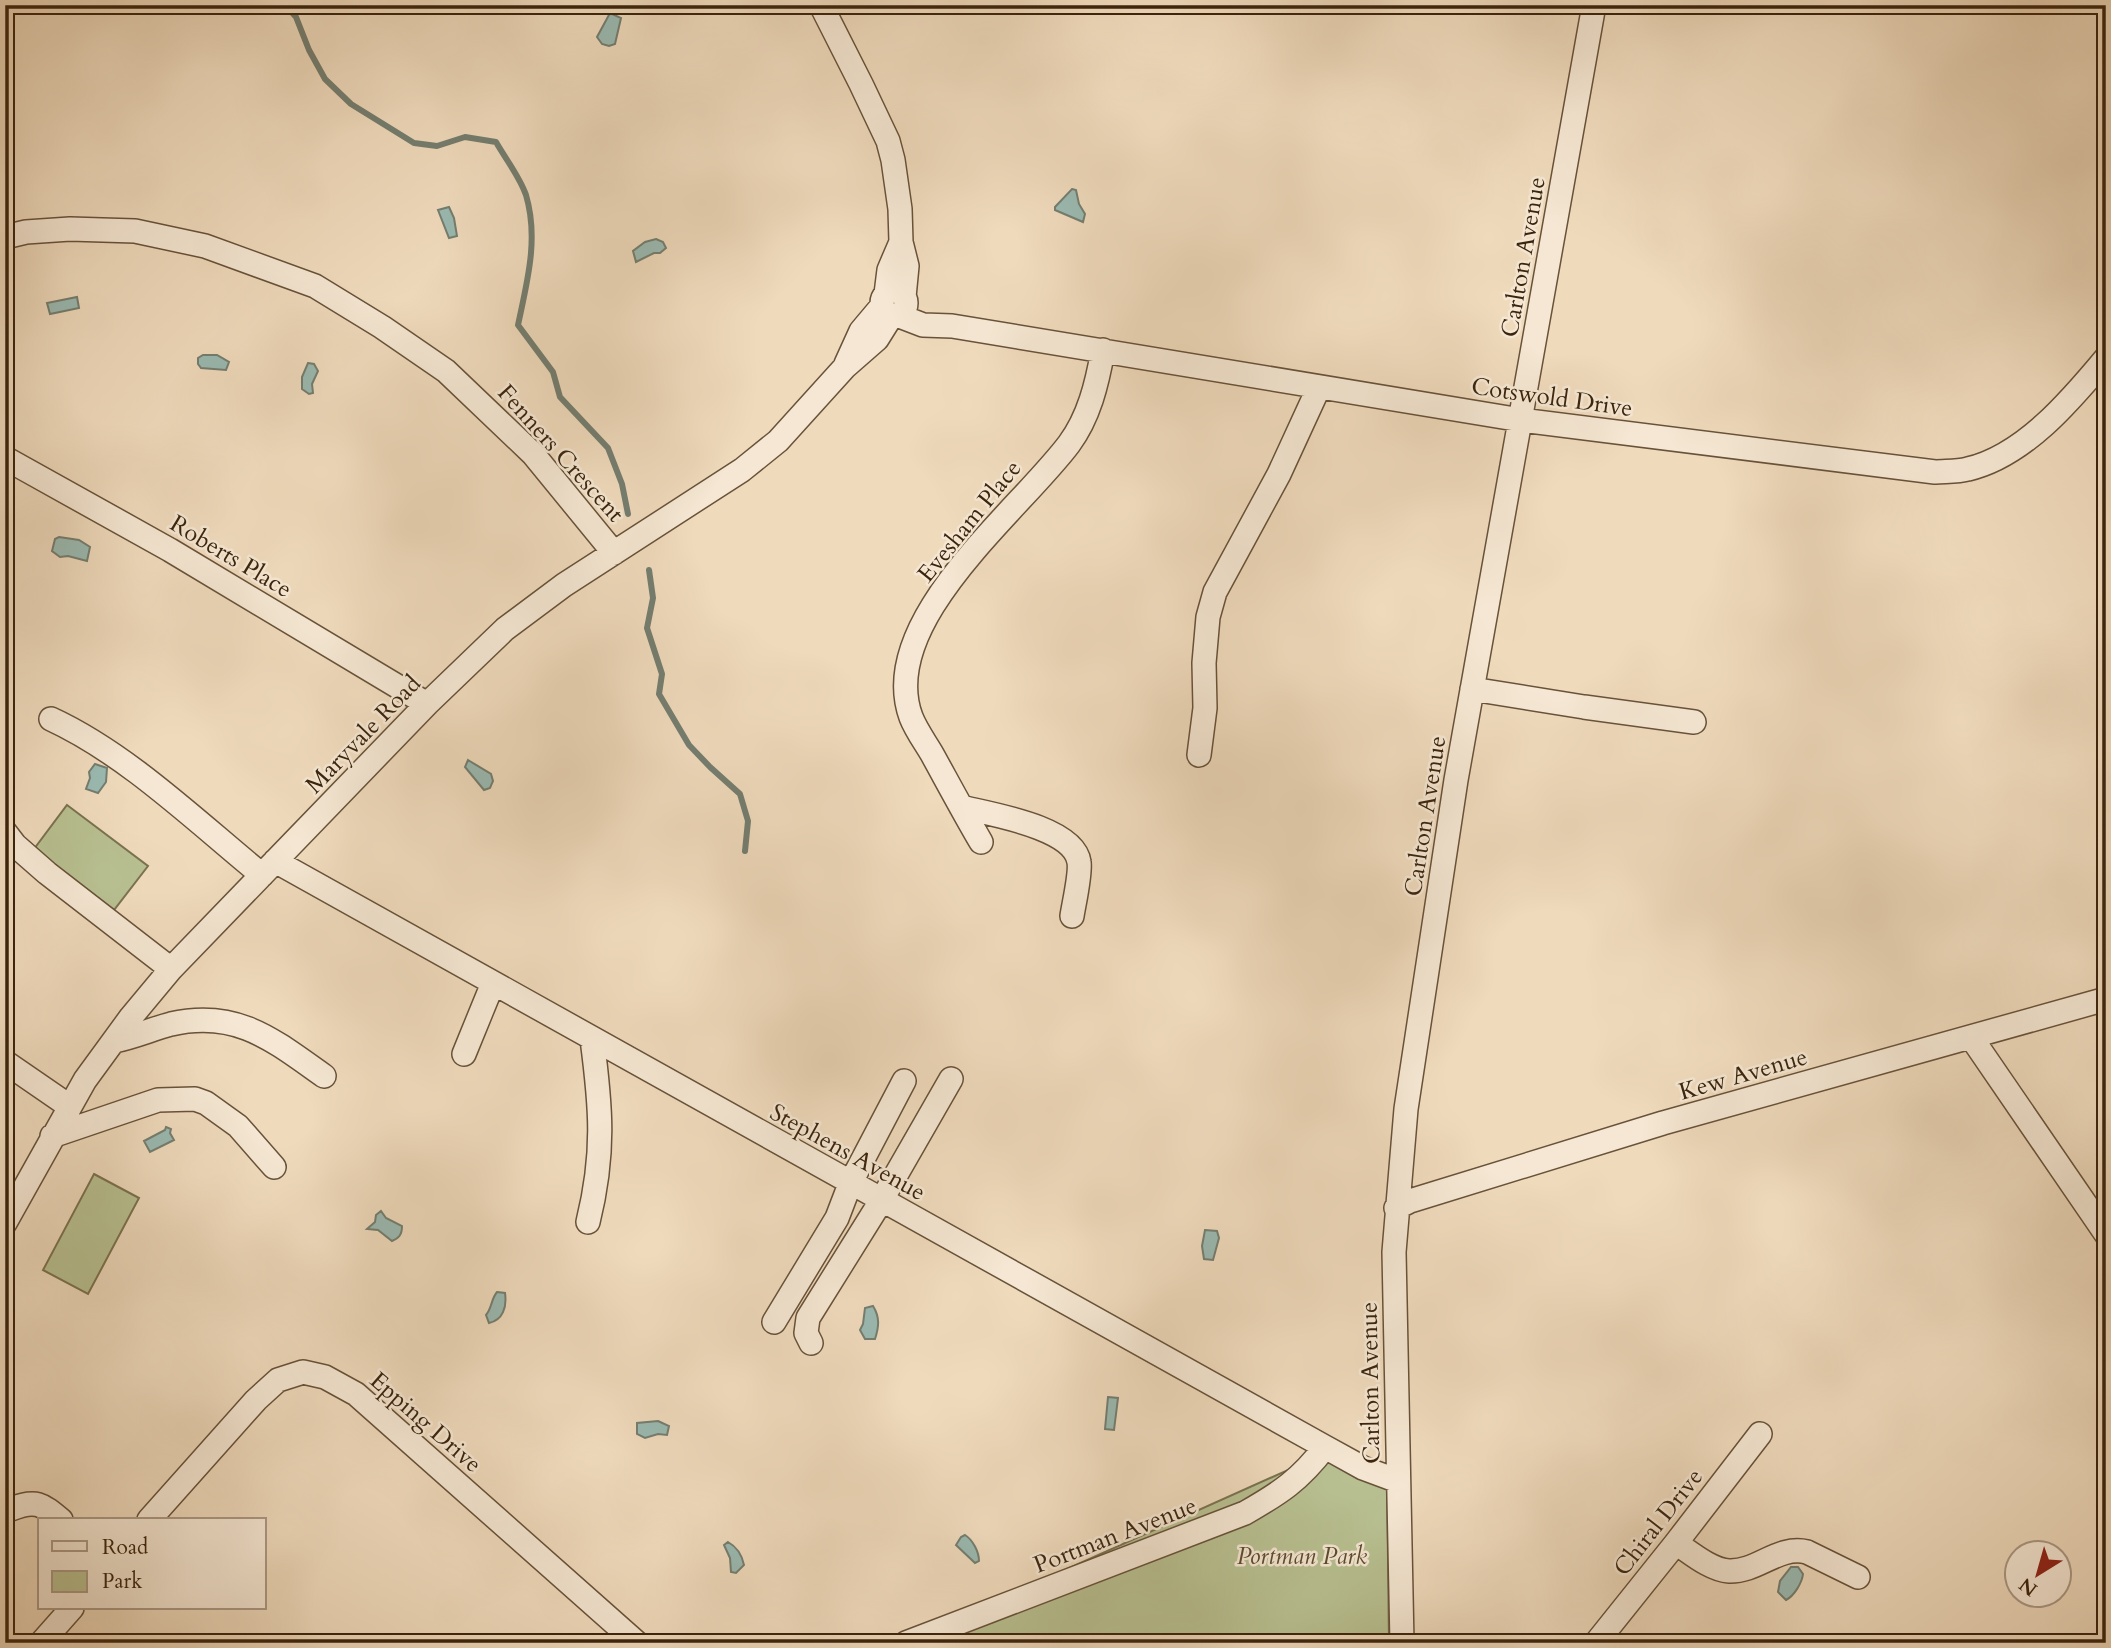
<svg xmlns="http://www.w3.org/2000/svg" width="2111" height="1648" font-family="Cardo,serif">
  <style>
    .park { fill: #b8c091; stroke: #7a724f; stroke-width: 2 }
    .water { fill: #9abab2; stroke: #747e70; stroke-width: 2 }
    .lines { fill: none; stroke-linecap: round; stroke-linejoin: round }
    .stream { stroke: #747e70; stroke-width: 6 }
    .minor-casing { stroke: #685239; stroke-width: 26 }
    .minor { stroke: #f5e7d3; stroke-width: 23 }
    .labels { text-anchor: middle; stroke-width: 5; stroke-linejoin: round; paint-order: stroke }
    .street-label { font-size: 24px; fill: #3b240d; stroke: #f5e7d3 }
    .park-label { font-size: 24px; font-style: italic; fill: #5a4b2e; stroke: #f5e7d3 }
  </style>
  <rect width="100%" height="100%" fill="#efdabc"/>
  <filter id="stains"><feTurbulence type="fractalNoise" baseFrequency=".00286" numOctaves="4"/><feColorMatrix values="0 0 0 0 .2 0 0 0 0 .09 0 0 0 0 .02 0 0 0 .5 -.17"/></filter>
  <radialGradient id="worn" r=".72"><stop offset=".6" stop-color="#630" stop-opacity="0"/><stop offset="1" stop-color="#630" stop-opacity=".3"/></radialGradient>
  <!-- park -->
  <path class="park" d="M 67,805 L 148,866 L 114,910 L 34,849 Z
    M 94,1174 L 139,1198 L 88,1294 L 43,1270 Z
    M 1317,1457 L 1387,1477 L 1389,1643 L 902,1643 Z"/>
  <!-- water -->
  <path class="water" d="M 610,13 L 621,18 L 615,44 L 609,46 L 602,44 L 597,37 Z
    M 1072,189 L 1076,190 L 1079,204 L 1085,214 L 1083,222 L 1055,210 L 1055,207 Z
    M 449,207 L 454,218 L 457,236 L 449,238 L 438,210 Z
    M 656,239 L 663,242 L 666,248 L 660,253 L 654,253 L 636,262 L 633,251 L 645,242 Z
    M 77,297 L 79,308 L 50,314 L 47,303 Z
    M 203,355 L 217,355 L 229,362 L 226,370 L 201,368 L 198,364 L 198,358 Z
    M 308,363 L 314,364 L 318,371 L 312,384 L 313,393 L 309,394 L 302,389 L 302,377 Z
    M 59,537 L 79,540 L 90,547 L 87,561 L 68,556 L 60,557 L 52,551 L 55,539 Z
    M 468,760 L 491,774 L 493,781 L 490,788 L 484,790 L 465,767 Z
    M 95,764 L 107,768 L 106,782 L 98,793 L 86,789 L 90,778 L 89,772 Z
    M 166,1127 L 171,1129 L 170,1133 L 174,1140 L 150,1152 L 144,1141 L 165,1130 Z
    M 381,1211 L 386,1218 L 402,1226 C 402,1235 399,1238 392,1241 L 378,1230 L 367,1229 L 375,1222 L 376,1215 Z
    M 1205,1230 L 1217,1231 L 1219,1238 L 1213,1260 L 1204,1259 L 1202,1246 Z
    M 497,1292 L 505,1293 C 507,1307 503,1320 489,1323 L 486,1315 C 492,1308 491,1299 497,1292 Z
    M 873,1306 C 880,1317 879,1327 875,1339 L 865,1339 L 860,1330 L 863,1324 L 865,1308 Z
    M 1108,1397 L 1118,1398 L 1114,1430 L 1105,1429 Z
    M 658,1421 L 669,1426 L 667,1435 L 658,1434 L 645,1438 L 637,1434 L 637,1423 Z
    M 965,1535 C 973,1540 979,1552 979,1561 L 975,1563 L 956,1545 L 961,1537 Z
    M 728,1542 C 737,1547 742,1555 744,1565 L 736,1573 L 731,1572 L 730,1558 L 724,1545 Z
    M 1791,1567 L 1798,1567 L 1803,1574 C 1802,1583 1794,1596 1786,1600 L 1778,1592 L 1780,1581 Z"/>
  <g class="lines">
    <!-- stream -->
    <path class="stream" d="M 285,5 L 296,17 L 309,50 L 325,79 L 351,104 L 414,143 L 437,146 L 465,137 L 496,142 C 505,158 520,177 526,195 C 539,239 527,282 518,325 L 553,372 L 560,397 L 608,448 L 622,484 L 628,514
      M 649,570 L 653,598 L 647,628 L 662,674 L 659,694 L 689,745 L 710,767 L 740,794 L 748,821 L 745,851"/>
    <defs>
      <path id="minor" d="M 821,5 L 861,84 L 888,141 L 893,160 L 900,209 L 901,242 L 907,266 L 904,297
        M 5,237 L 26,232 L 70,229 L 135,231 L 205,246 L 315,286 L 382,327 L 446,371 L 533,454 L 614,553
        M882 303a12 12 0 1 1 24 0a12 12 0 1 1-24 0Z
        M 886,294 L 889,270 L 901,242
        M 897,315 L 923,325 L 952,326 L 1521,420 L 1935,472 C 1945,471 1957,472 1968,469 C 2024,456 2071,400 2106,358
        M 846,364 L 861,331 L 882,306
        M 5,458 L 170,550 L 427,704
        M 1472,689 L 1584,707 L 1694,722
        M 51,719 C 127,754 197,822 262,875
        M 1199,755 L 1205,708 L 1204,663 L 1208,617 L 1215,592 L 1279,474 L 1319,387
        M 961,807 C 989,814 1074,827 1079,862 C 1081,873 1074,903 1072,916
        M 5,832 L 15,845 L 47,873 L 171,969
        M 981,842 C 964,813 948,783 932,754 C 925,742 916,730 911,717 C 876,622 1018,512 1069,444 C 1089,417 1097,384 1103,350
        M 275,861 L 1325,1447 L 1363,1468 L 1398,1481
        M 1971,1037 L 2106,1234
        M 114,1041 C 134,1037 152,1029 171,1024 C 237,1009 273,1040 324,1076
        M 464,1054 L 493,983
        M 5,1062 L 69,1106
        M 52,1136 L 158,1100 L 195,1099 L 206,1103 L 238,1126 L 274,1167
        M 1396,1208 L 1410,1201 L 1663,1123 L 2106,999
        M 588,1222 C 605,1153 601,1107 592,1039
        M 5,1223 L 85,1080 L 131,1017 L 171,969 L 427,704 L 505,629 L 564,585 L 742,470 L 778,441 L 845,367 L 877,339 L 892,315
        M 774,1322 L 837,1218 L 850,1184 L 904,1081
        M 811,1343 L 806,1333 L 808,1318 L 881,1201 L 951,1079
        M 11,1509 C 36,1499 42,1504 61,1520
        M 149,1520 L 256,1400 L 278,1380 L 303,1372 L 325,1377 L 356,1394 L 637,1643
        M 1676,1543 C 1691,1553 1711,1570 1729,1571 C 1758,1572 1778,1545 1807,1552 L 1858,1577
        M 41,1643 L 72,1608
        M 906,1643 L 1245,1513 C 1280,1493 1300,1480 1325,1447
        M 1402,1643 L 1394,1252 L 1406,1109 L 1456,780 L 1594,5
        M 1596,1643 L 1676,1543 L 1760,1434"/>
    </defs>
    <!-- minor casing -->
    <use href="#minor" class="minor-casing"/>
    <!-- minor -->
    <use href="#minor" class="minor"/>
  </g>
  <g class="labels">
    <!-- street labels -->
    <g class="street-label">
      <text transform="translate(1523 257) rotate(-80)" y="8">Carlton Avenue</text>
      <text transform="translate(1552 397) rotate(8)" y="8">Cotswold Drive</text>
      <text transform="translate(561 453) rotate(48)" y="8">Fenners Crescent</text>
      <text transform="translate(969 521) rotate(-51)" y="8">Evesham Place</text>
      <text transform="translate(231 556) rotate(31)" y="8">Roberts Place</text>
      <text transform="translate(363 734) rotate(-46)" y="8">Maryvale Road</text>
      <text transform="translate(1425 816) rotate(-81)" y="8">Carlton Avenue</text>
      <text transform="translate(1743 1074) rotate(-16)" y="8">Kew Avenue</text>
      <text transform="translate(848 1152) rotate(29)" y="8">Stephens Avenue</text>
      <text transform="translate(1370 1383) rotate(-91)" y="8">Carlton Avenue</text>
      <text transform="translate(426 1422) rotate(41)" y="8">Epping Drive</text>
      <text transform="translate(1658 1522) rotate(-52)" y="8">Chiral Drive</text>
      <text transform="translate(1115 1535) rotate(-21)" y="8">Portman Avenue</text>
    </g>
    <!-- park labels -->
    <g class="park-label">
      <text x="1302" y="1564">Portman Park</text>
    </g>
  </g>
  <!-- margin -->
  <rect width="2111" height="1648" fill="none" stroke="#efdabc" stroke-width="28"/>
  <rect x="7" y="7" width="2097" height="1634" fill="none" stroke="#3b240d" stroke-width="3.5"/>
  <rect x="14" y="14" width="2083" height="1620" fill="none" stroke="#3b240d" stroke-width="2"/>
  <!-- legend -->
  <rect x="38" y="1518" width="228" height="91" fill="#f5e7d3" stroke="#ab9984" stroke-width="2"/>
  <rect x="52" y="1541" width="35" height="10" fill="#f5e7d3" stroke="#ab9984" stroke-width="2"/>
  <text x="102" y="1554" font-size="21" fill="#3b240d">Road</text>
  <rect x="52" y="1571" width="35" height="21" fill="#b8c091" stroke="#ab9984" stroke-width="2"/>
  <text x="102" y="1588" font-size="21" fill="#3b240d">Park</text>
  <!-- north arrow -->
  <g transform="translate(2038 1574) rotate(217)"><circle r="33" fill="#f5e7d3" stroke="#ab9984" stroke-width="2"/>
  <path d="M0-5L12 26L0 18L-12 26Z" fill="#8f2418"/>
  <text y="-10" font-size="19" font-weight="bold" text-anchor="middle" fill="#3b240d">N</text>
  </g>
  <rect width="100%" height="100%" filter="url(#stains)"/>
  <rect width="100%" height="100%" fill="url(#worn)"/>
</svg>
